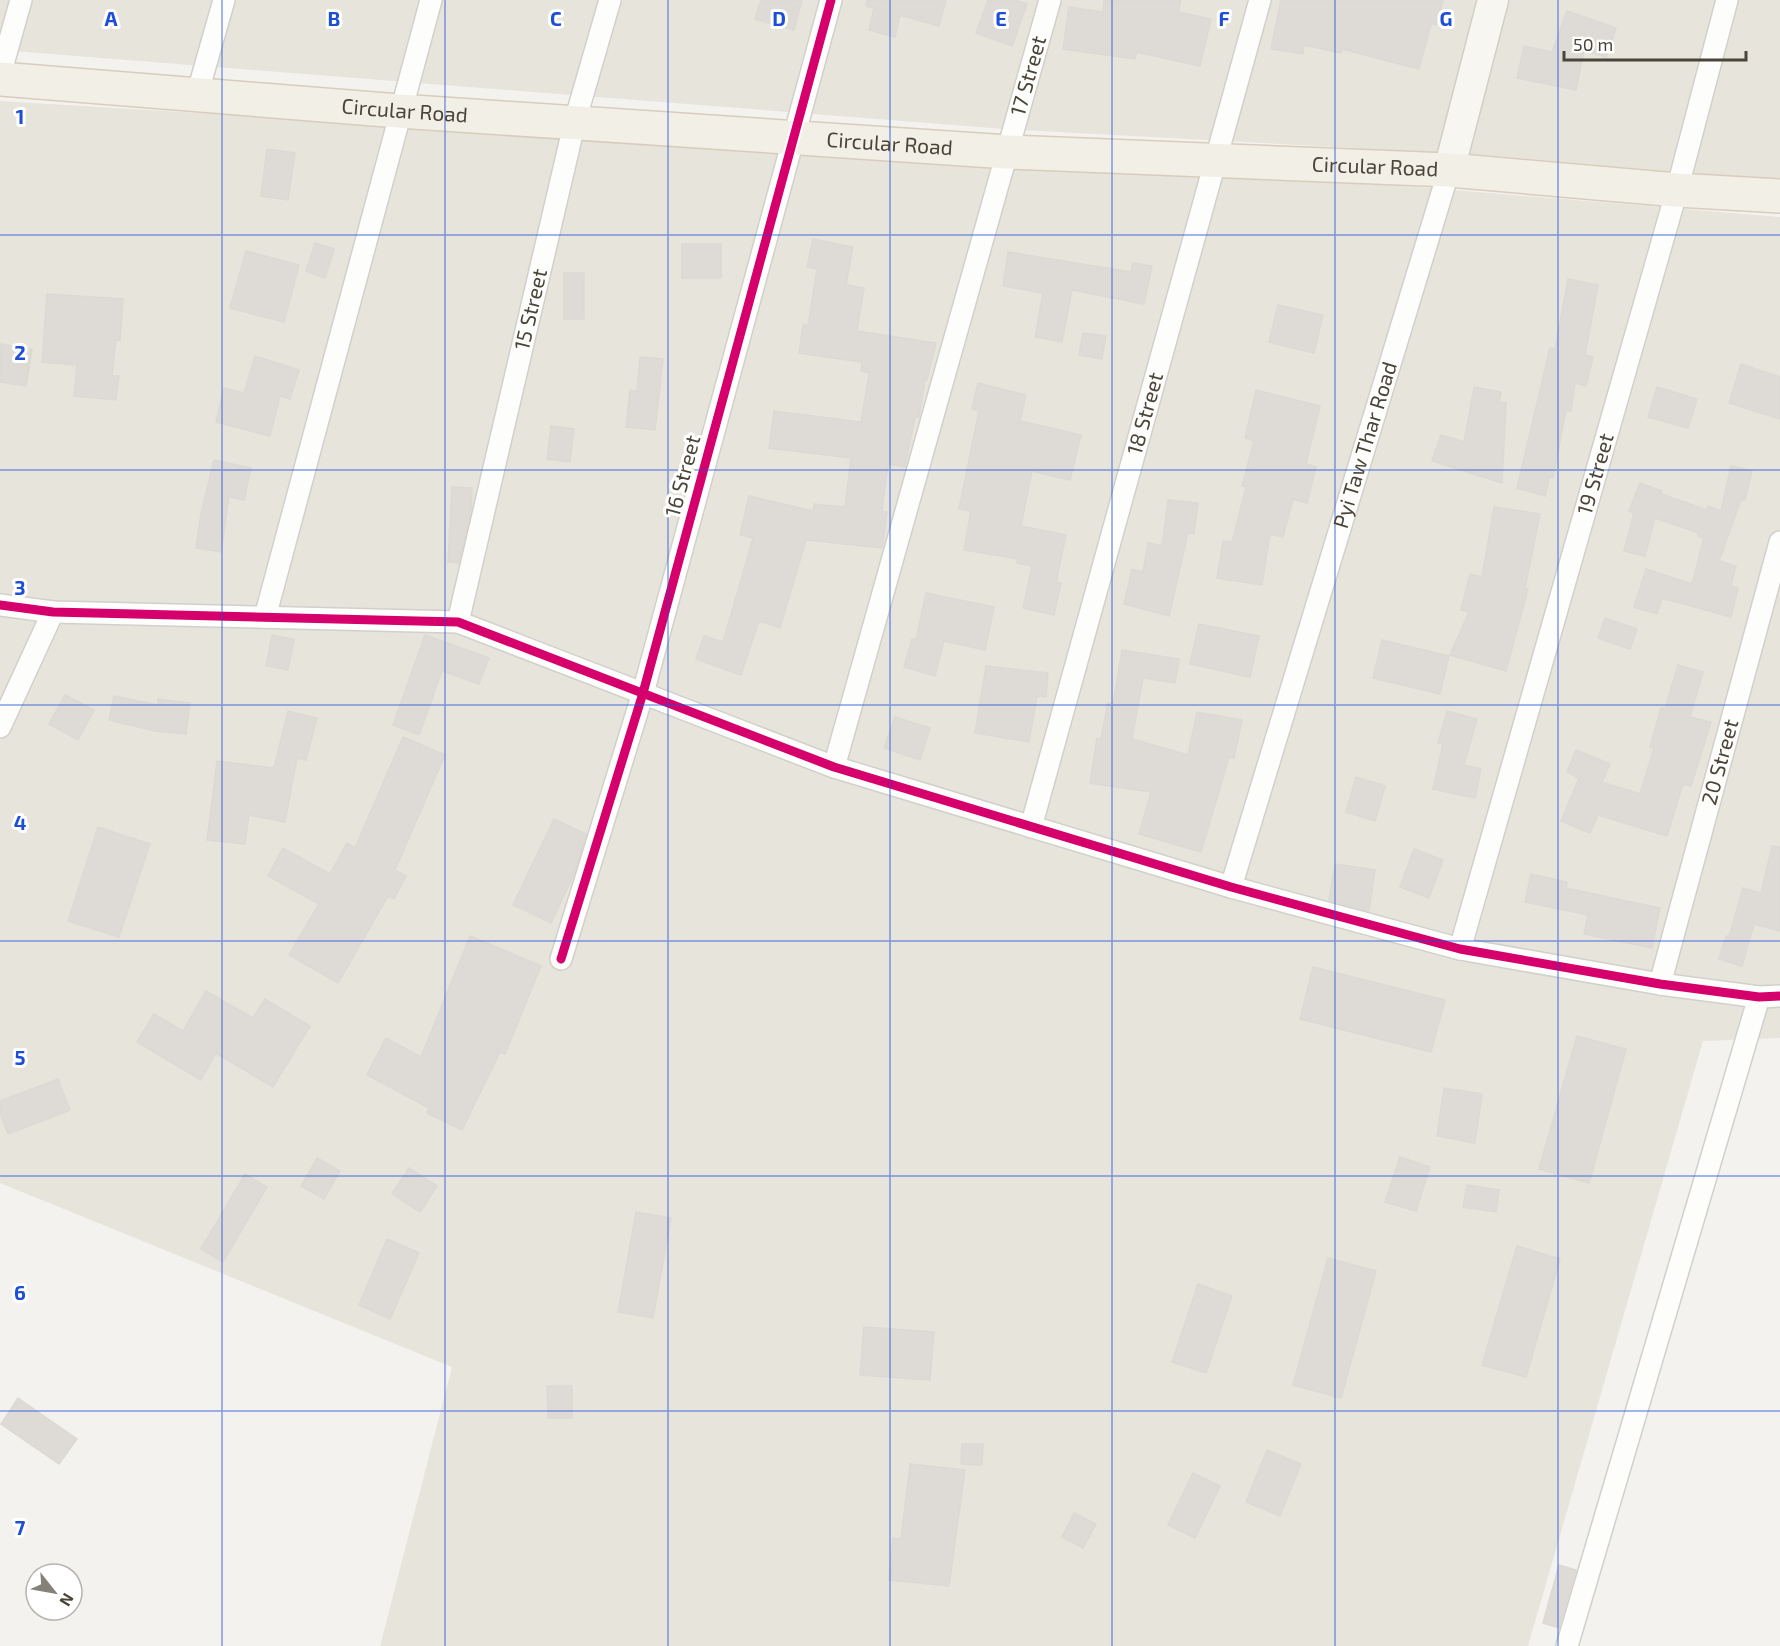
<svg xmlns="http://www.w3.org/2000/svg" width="1780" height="1646" font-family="'Exo 2',sans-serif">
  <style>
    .residential { fill: #e7e4dc }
    .building { fill: #dedbd6; stroke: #dcd9d4; stroke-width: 1.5 }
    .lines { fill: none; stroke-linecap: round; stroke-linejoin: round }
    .street-casing { stroke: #d2d0cb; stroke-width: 24 }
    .secondary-casing { stroke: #d3cfc5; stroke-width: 33 }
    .primary-casing { stroke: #d6cebb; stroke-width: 36 }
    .street { stroke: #fdfdfc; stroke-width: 21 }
    .secondary { stroke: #f7f6f1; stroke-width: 30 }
    .primary { stroke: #f2efe6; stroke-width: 33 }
    .cycleway-casing { stroke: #fff; stroke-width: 13 }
    .cycleway { stroke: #d6006c; stroke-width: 9 }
    .grid { fill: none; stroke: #1d4ed8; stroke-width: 1.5; stroke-opacity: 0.55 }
    .labels { text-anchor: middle; stroke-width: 6; stroke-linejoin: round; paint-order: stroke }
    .street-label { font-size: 21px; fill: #4b4439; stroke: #fff }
    .grid-label { font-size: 20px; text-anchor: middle; font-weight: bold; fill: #1d4ed8; stroke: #fff; stroke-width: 6; stroke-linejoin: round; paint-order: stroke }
  </style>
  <rect width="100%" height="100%" fill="#f4f2ee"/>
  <!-- residential -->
  <path class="residential" d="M 0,0 L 1487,0 L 1445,153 L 1004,129 L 0,50 Z
    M 1503,0 L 1780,0 L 1780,181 L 1461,153 Z
    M 0,101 L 1430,188 L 1780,217 L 1780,1038 L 1703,1041 L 1528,1646 L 380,1646 L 452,1367 L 0,1183 Z"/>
  <!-- building -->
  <path class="building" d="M 761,0 L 802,0 L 794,30 L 755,19 Z
    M 867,0 L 946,0 L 939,26 L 900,15 L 895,37 L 869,30 L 874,8 L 866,6 Z
    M 988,0 L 1015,0 L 1027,4 L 1012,46 L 976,33 Z
    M 1104,0 L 1181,0 L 1178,12 L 1211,19 L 1200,66 L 1137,52 L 1135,59 L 1063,49 L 1069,7 L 1103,12 Z
    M 1281,0 L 1443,0 L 1436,25 L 1431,24 L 1419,69 L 1342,49 L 1341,53 L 1304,45 L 1303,54 L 1271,49 Z
    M 1567,11 L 1616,28 L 1606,57 L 1584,50 L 1576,90 L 1517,78 L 1524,46 L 1552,52 Z
    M 267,149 L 295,153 L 288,200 L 261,196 Z
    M 813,239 L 853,247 L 846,285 L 864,288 L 857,331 L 936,343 L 927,380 L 925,380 L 919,417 L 915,417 L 905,467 L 888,464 L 882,511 L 887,512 L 882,548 L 806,540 L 780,628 L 759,621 L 741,675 L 696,659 L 704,636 L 723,642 L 753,538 L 740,535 L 749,496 L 813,511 L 814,504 L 845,507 L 851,458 L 769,448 L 774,411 L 861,422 L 869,373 L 861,371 L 862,362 L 799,353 L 803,325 L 808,325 L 817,269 L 807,267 Z
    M 315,243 L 334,249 L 325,278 L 306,271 Z
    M 682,244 L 721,244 L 721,278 L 682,278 Z
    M 246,251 L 299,265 L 284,322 L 230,308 Z
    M 1008,252 L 1131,272 L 1133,263 L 1152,266 L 1144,304 L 1072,290 L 1062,342 L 1035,337 L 1043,293 L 1003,286 Z
    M 564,273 L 584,273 L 584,319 L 564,319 Z
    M 1568,279 L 1598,285 L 1585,355 L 1593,357 L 1586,386 L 1575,383 L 1571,411 L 1566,410 L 1553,478 L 1549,478 L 1545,496 L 1517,488 L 1550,348 L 1555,349 Z
    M 47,294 L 123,299 L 120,340 L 116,340 L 112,376 L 119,376 L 116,400 L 74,396 L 77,365 L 42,362 Z
    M 1278,305 L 1323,315 L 1314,353 L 1269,342 Z
    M 1083,333 L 1106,336 L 1102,359 L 1079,355 Z
    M 0,344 L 32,349 L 26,386 L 0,382 Z
    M 255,356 L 299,370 L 290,399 L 280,396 L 270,436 L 216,422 L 224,388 L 244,393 Z
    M 640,357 L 663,359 L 655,430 L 626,427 L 630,390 L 637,391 Z
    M 1741,364 L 1780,377 L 1780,419 L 1729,403 Z
    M 978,383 L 1026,395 L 1020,421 L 1081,435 L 1070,480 L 1032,471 L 1021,526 L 1066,535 L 1056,582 L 1061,583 L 1054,615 L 1023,608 L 1032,566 L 1017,563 L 1018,559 L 964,550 L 971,511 L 959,509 L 979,411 L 972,409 Z
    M 1474,387 L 1501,392 L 1499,402 L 1506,403 L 1502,483 L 1432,461 L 1441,435 L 1464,442 Z
    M 1657,387 L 1697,399 L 1688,428 L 1648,417 Z
    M 1256,390 L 1320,406 L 1306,464 L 1316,467 L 1307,503 L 1293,499 L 1283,537 L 1270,534 L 1262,585 L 1217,578 L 1223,541 L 1232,542 L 1246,487 L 1242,486 L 1254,441 L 1245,438 Z
    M 551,426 L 574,429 L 570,462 L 547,459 Z
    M 214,460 L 251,468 L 244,500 L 229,497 L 221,552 L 196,548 L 201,514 Z
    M 1731,466 L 1752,471 L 1745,500 L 1741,500 L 1719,561 L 1736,566 L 1731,586 L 1738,588 L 1731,617 L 1662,598 L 1657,614 L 1634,607 L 1646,569 L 1692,584 L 1704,538 L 1698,536 L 1699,533 L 1655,518 L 1645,556 L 1624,551 L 1634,513 L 1629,511 L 1640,483 L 1662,491 L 1661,494 L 1707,510 L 1708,506 L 1721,511 Z
    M 452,487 L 472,488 L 471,512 L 459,563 L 448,562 Z
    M 1168,500 L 1198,503 L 1194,534 L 1188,533 L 1169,616 L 1124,604 L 1132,569 L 1143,572 L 1148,543 L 1162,546 Z
    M 1494,507 L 1540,514 L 1525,588 L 1528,589 L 1506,671 L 1450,655 L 1469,612 L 1461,610 L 1470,574 L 1482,577 Z
    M 926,593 L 994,607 L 985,650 L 944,641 L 935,676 L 904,667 L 912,639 L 916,640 Z
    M 1605,618 L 1637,629 L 1630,649 L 1598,638 Z
    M 1199,624 L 1259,636 L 1250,677 L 1190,664 Z
    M 272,635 L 294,639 L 288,670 L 266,666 Z
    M 425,635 L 489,658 L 479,684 L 442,671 L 419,735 L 393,725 Z
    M 1382,640 L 1449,656 L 1440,694 L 1373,678 Z
    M 1122,650 L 1179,659 L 1175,683 L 1143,678 L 1132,739 L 1188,755 L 1197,712 L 1242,720 L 1234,758 L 1229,757 L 1201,852 L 1139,834 L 1151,792 L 1090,783 L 1097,738 L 1101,739 L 1108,703 L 1113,704 Z
    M 1678,665 L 1703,672 L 1690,717 L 1711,722 L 1691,786 L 1683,784 L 1667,836 L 1598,815 L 1590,833 L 1561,821 L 1579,778 L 1567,772 L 1576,750 L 1610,764 L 1602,782 L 1640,794 L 1654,748 L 1650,747 L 1661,708 L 1665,709 Z
    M 986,666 L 1048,673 L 1046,697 L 1037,696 L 1029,742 L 975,733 Z
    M 65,695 L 94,710 L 78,740 L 49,724 Z
    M 114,696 L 158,705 L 158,699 L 190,703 L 186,734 L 155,731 L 109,720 Z
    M 288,711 L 317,718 L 306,760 L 297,758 L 285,822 L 249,815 L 245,844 L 207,840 L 217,761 L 274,768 Z
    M 1447,711 L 1477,719 L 1464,765 L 1481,769 L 1475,798 L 1433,789 L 1443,744 L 1438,743 Z
    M 895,717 L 930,728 L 920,760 L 884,748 Z
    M 403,737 L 445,755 L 395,870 L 406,876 L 394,899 L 388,896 L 338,983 L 289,955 L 319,904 L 268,876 L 283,848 L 330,874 L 347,843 L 355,848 Z
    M 1356,777 L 1385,786 L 1375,821 L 1346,812 Z
    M 554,819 L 586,834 L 574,874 L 551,923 L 513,905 Z
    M 98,827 L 150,844 L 119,937 L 68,921 Z
    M 1772,846 L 1780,847 L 1780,931 L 1754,924 L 1742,966 L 1719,959 L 1726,936 L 1729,937 L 1743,888 L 1761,893 Z
    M 1414,849 L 1443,860 L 1429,898 L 1400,887 Z
    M 1335,864 L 1375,870 L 1369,911 L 1329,900 Z
    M 1531,874 L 1567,882 L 1566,888 L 1660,908 L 1652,948 L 1584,934 L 1588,915 L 1525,902 Z
    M 470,936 L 541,966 L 505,1054 L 500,1052 L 462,1130 L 427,1113 L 429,1108 L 367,1075 L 386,1038 L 421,1057 Z
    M 1313,967 L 1445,1000 L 1431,1052 L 1300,1019 Z
    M 206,991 L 253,1018 L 265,999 L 310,1026 L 273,1087 L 216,1053 L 201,1080 L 137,1042 L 154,1014 L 183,1031 Z
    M 1577,1036 L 1626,1049 L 1589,1183 L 1539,1169 Z
    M 58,1079 L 70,1110 L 8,1134 L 0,1113 L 0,1101 Z
    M 1444,1088 L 1482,1094 L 1475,1143 L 1437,1136 Z
    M 1400,1157 L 1430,1167 L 1416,1211 L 1385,1202 Z
    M 317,1158 L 340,1171 L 324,1199 L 301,1186 Z
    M 409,1168 L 437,1186 L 420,1212 L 392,1194 Z
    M 245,1174 L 267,1187 L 223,1262 L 201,1249 Z
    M 1467,1185 L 1499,1190 L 1496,1212 L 1463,1207 Z
    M 636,1212 L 671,1218 L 653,1318 L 618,1312 Z
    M 387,1239 L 419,1253 L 390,1319 L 359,1305 Z
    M 1517,1246 L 1560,1259 L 1526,1377 L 1482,1365 Z
    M 1328,1258 L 1376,1271 L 1341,1398 L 1293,1385 Z
    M 1198,1284 L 1232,1296 L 1206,1373 L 1172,1362 Z
    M 864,1327 L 934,1332 L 930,1380 L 860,1375 Z
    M 547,1386 L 572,1386 L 572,1418 L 548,1418 Z
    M 18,1398 L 77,1439 L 59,1464 L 1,1424 Z
    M 962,1444 L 983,1444 L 982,1465 L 961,1464 Z
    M 1267,1450 L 1301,1464 L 1280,1516 L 1246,1502 Z
    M 910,1464 L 965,1470 L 949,1586 L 889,1580 L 893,1538 L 901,1539 Z
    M 1193,1473 L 1220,1486 L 1195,1538 L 1168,1525 Z
    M 1074,1513 L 1096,1524 L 1083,1548 L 1062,1537 Z
    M 1559,1565 L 1576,1570 L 1559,1628 L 1543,1623 Z"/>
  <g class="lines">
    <defs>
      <g id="street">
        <path d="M 0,75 L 21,0"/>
        <path d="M 197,95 L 224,0"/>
        <path d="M 0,605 L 53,612 L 458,622 L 834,767 L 1231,887 L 1460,949 L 1660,984 L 1759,997 L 1780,996"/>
        <path d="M 265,617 L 431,0"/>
        <path id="s1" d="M 458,622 L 575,121 L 610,0"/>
        <path d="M 0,727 L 53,612"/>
        <path id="s2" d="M 834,767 L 1050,0"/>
        <path id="s3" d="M 1031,827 L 1260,0"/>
        <path id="s4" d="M 1231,887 L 1449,170"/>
        <path id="s5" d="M 1460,949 L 1677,190 L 1727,0"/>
        <path d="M 561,959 L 643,693 L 831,0"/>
        <path id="s6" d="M 1660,984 L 1780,542"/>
        <path d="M 1567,1646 L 1759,997"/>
      </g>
      <path id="secondary" d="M 1449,170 L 1493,0"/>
      <g id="primary">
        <path id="s7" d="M 0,79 L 399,111 L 1008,152 L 1449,170 L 1677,190 L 1780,196"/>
      </g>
    </defs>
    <!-- street casing -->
    <use href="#street" class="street-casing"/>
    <!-- secondary casing -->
    <use href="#secondary" class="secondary-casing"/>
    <!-- primary casing -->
    <use href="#primary" class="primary-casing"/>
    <!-- street -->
    <use href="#street" class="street"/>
    <!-- secondary -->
    <use href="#secondary" class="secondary"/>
    <!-- primary -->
    <use href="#primary" class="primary"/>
    <defs>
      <path id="cycleway" d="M 0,605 L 53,612 L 458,622 L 834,767 L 1231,887 L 1460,949 L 1660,984 L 1759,997 L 1780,996
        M 561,959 L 643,693 L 831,0"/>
    </defs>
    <!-- cycleway casing -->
    <use href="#cycleway" class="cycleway-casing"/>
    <!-- cycleway -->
    <use href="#cycleway" class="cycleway"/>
  </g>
  <!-- grid -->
  <path class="grid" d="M 222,0 L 222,1646M 445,0 L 445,1646M 668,0 L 668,1646M 890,0 L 890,1646M 1112,0 L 1112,1646M 1335,0 L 1335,1646M 1558,0 L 1558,1646M 0,235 L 1780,235M 0,470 L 1780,470M 0,705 L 1780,705M 0,941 L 1780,941M 0,1176 L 1780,1176M 0,1411 L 1780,1411"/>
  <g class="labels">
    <!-- street labels -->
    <g class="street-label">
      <text dy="7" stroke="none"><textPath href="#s2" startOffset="718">17 Street</textPath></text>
      <text dy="7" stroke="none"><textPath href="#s7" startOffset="406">Circular Road</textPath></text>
      <text dy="7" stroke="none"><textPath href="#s7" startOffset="892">Circular Road</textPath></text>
      <text dy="7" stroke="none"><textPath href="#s7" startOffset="1378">Circular Road</textPath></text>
      <text dy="7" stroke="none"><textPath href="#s1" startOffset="321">15 Street</textPath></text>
      <text dy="7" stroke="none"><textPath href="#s3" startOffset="429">18 Street</textPath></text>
      <text dy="7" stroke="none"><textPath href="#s4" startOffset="462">Pyi Taw Thar Road</textPath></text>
      <text dy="7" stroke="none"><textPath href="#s5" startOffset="494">19 Street</textPath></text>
      <text transform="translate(683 476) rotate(-75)" y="7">16 Street</text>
      <text dy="7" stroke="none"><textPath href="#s6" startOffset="230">20 Street</textPath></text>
    </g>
  </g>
  <g class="grid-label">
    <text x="111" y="26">A</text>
    <text x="334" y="26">B</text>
    <text x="556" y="26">C</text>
    <text x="779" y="26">D</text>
    <text x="1001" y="26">E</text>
    <text x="1224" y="26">F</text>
    <text x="1446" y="26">G</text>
    <text x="20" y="124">1</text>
    <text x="20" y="360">2</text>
    <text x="20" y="595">3</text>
    <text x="20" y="830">4</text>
    <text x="20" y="1065">5</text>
    <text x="20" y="1300">6</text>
    <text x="20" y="1535">7</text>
  </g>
  <!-- north arrow -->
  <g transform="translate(54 1592) rotate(121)"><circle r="28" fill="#ffffff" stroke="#b7b4b0" stroke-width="1.5"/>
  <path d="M0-4.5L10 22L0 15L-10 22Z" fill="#868178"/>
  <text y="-9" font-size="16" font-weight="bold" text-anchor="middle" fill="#4b4439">N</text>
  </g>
  <!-- scale -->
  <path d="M1564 51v9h182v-9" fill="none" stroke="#4b4439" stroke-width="3"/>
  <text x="1573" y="51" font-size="18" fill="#4b4439" stroke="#ffffff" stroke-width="4.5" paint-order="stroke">50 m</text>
</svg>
